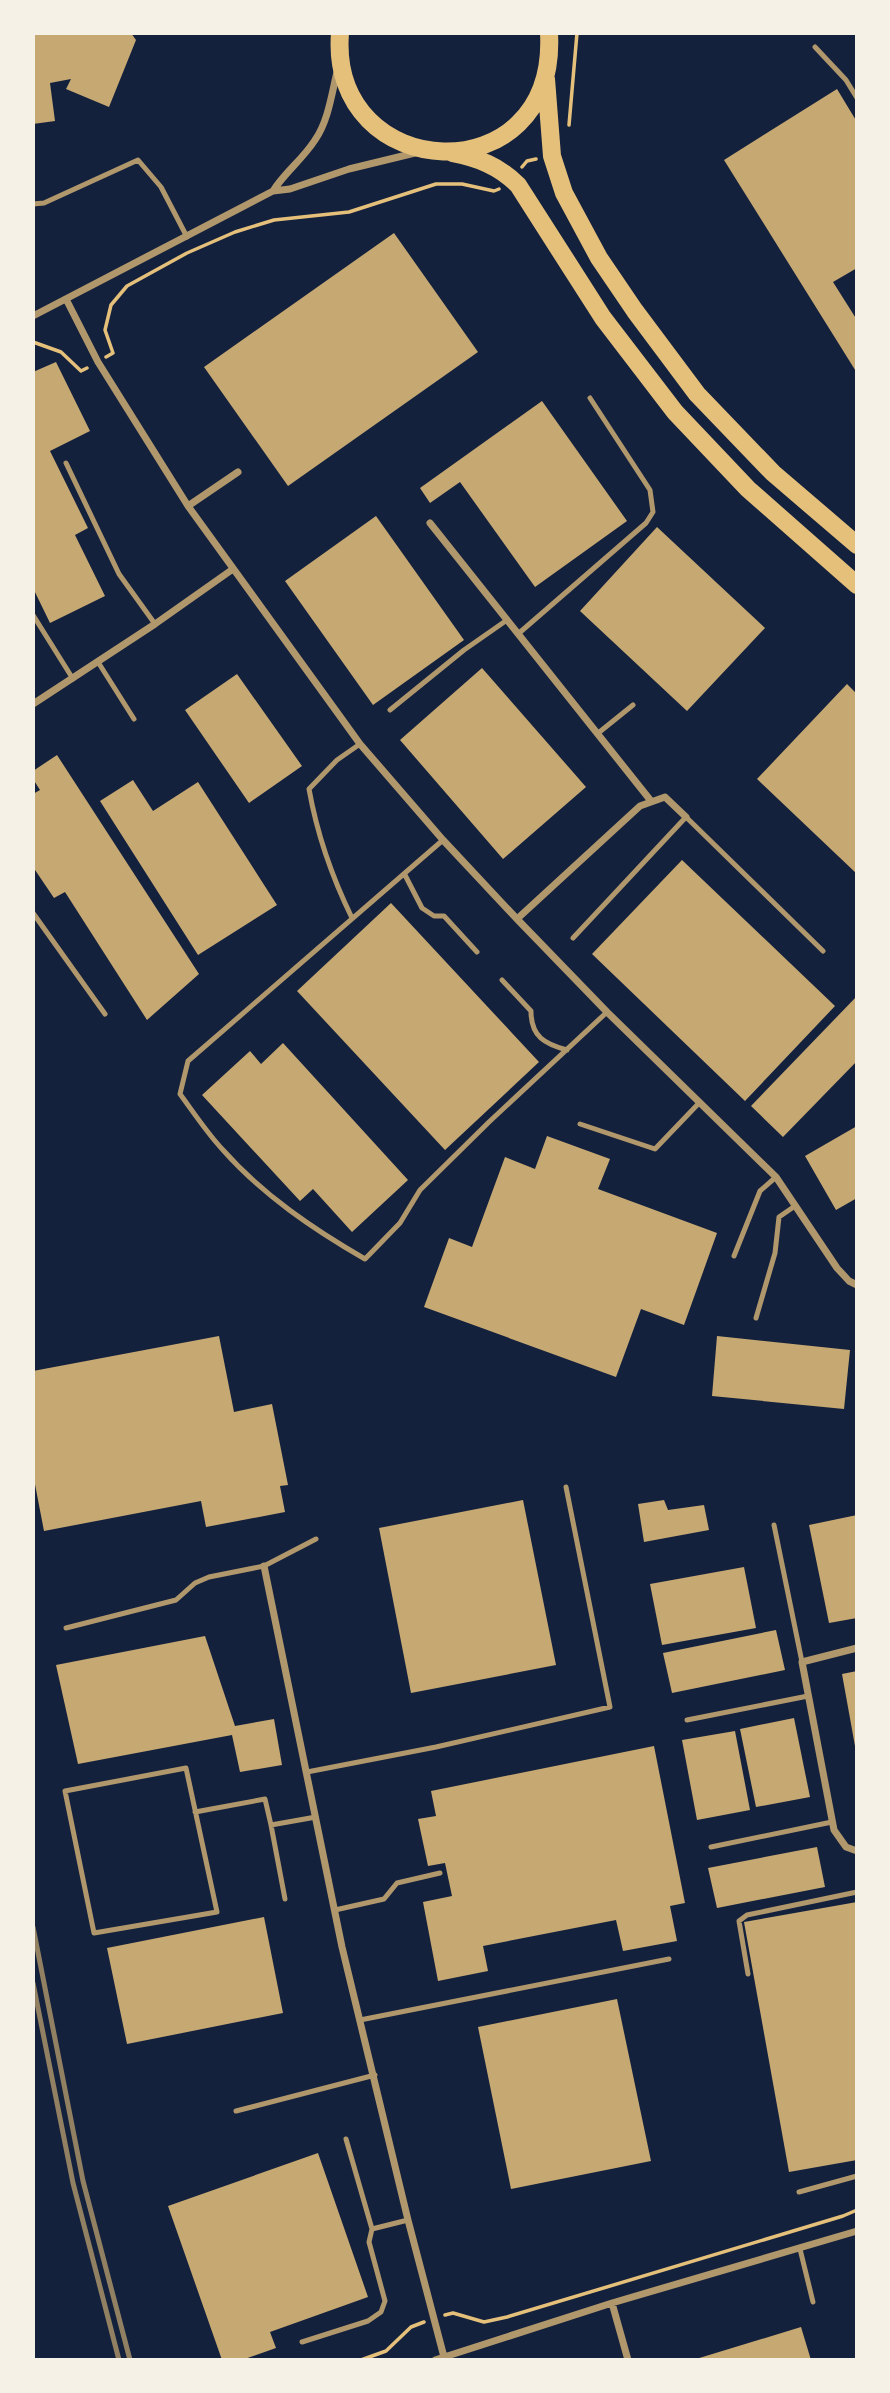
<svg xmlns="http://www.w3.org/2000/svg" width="890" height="2393" font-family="Raleway,sans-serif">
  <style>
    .building { fill: #c6a872 }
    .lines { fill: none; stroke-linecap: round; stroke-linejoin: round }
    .path { stroke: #e5c07b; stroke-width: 3.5 }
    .service { stroke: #b1986c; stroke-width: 5 }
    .minor { stroke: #b1986c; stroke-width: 7 }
    .trunk { stroke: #e5c07b; stroke-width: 18 }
    .rail { stroke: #918062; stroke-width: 5 }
  </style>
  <rect width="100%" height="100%" fill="#14213d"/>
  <!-- building -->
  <path class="building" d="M 33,33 L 131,33 L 136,40 L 109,107 L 66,89 L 71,79 L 50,83 L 55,121 L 33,124 Z
    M 837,89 L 857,122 L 857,268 L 833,282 L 857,320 L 857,373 L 724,160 Z
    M 394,233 L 478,352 L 288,486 L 204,367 Z
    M 56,362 L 90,431 L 50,451 L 88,528 L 75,535 L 105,596 L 50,623 L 33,588 L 33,372 Z
    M 542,401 L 627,521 L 535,587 L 460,482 L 430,503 L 420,488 Z
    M 376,516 L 464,640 L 373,705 L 285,581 Z
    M 657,527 L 765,628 L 687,711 L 580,611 Z
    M 482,668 L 586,787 L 503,859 L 400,740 Z
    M 237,674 L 302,766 L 249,803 L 185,710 Z
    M 847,684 L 857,694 L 857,874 L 757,779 Z
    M 57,755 L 199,974 L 147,1020 L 65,892 L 54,898 L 33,867 L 33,794 L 40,790 L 33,779 L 33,771 Z
    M 133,780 L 153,811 L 198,782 L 277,905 L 198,955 L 100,801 Z
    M 682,860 L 835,1006 L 745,1101 L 592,954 Z
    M 391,903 L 539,1062 L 445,1150 L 297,991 Z
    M 857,996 L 857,1061 L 783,1137 L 751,1106 Z
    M 283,1043 L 408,1180 L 352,1232 L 313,1189 L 300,1201 L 202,1095 L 250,1051 L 261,1064 Z
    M 857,1126 L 857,1198 L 836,1210 L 805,1156 Z
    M 547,1136 L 610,1159 L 598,1189 L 717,1233 L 684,1325 L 641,1309 L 616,1377 L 424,1307 L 449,1238 L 472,1247 L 505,1157 L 535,1169 Z
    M 219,1336 L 234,1412 L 272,1404 L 288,1485 L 280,1486 L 285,1512 L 206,1527 L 201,1501 L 44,1531 L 33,1474 L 33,1371 Z
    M 717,1336 L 850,1350 L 844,1409 L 712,1396 Z
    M 523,1500 L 556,1665 L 411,1693 L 379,1528 Z
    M 664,1500 L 668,1510 L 704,1505 L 709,1530 L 644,1542 L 638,1504 Z
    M 857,1515 L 857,1618 L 829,1623 L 809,1525 Z
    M 744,1567 L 756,1628 L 662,1645 L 650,1584 Z
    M 776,1630 L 785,1670 L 672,1693 L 663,1653 Z
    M 205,1636 L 235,1726 L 274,1719 L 282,1765 L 240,1772 L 232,1735 L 78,1764 L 56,1665 Z
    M 857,1671 L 857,1746 L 855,1746 L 842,1674 Z
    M 794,1718 L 810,1797 L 756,1807 L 740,1729 Z
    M 735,1731 L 750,1810 L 697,1820 L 682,1740 Z
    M 654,1746 L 685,1903 L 670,1906 L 677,1941 L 623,1951 L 616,1920 L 483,1946 L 488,1971 L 438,1981 L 423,1902 L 452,1896 L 445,1863 L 428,1866 L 418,1819 L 436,1816 L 431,1791 Z
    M 817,1847 L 825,1887 L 717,1908 L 708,1868 Z
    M 857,1902 L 857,2160 L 789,2172 L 744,1922 Z
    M 264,1917 L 283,2013 L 127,2044 L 107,1948 Z
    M 617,1999 L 651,2161 L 511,2189 L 478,2027 Z
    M 318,2153 L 368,2297 L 270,2332 L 276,2348 L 242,2360 L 222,2360 L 168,2206 Z
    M 801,2327 L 811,2360 L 696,2360 L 696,2359 Z"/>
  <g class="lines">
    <!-- path -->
    <path class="path" d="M 569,125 L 577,33
      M 522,167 L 527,161 L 536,159
      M 33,342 L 61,352 L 81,371 L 87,368
      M 106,357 L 113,353 L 105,330 L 111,305 L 127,286 L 187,253 L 235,232 L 274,220 L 349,212 L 436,184 L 462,184 L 494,191 L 499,189
      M 445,2315 L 453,2313 L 484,2322 L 507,2317 L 843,2216 L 857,2210
      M 361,2360 L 386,2351 L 411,2327 L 424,2322"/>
    <!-- service -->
    <path class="service" d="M 815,47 L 846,80 L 857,98
      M 33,204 L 44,203 L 138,160 L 161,187 L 187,237
      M 66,463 L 119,574 L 155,624
      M 33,615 L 73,679
      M 518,634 L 646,523 L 653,512 L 650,490 L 590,398
      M 98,662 L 134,719
      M 390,710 L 464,650 L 507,620
      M 597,734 L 633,705
      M 443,840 L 188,1061 L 180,1094 C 194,1113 207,1133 223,1150 C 263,1195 313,1229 365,1259 L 400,1223 L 420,1190 L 489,1122 L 607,1012
      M 405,875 L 422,908 L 434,916 L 444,916 L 477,952
      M 33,913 L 105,1014
      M 352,918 C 332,877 317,834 309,789 L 337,760 L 360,744
      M 573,938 L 686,817 L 823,951
      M 502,980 L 531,1011 C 531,1037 545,1044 567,1050
      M 580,1124 L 655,1149 L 700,1102
      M 734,1256 L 760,1191 L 776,1177
      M 756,1318 L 775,1253 L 779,1217 L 795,1206
      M 774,1525 L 802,1662
      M 66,1628 L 176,1600 L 195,1583 L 209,1577 L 264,1566 L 316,1539
      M 687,1720 L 808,1696
      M 186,1768 L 217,1912 L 94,1933 L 65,1791 Z
      M 307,1772 L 436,1747 L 610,1707 L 566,1487
      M 195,1812 L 265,1799 L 271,1825 L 316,1817
      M 271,1825 L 285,1899
      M 711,1847 L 832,1822
      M 335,1910 L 384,1899 L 397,1883 L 440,1873
      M 748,1974 L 739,1921 L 747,1915 L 857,1892
      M 360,2020 L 669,1959
      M 236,2111 L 375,2075
      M 346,2139 L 372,2229
      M 799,2192 L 857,2176
      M 800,2249 L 813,2302
      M 302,2342 L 368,2321 L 381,2312 L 385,2301 L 369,2242 L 372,2229 L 408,2220"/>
    <!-- minor -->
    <path class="minor" d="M 273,191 C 285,172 303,159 315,140 C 329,120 332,91 338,68
      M 66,299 L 98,362 L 188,506 L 360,744 L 443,840 L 517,919 L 607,1012 L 776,1177 L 837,1268 L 849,1281 L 857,1285
      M 33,316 L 273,191 L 290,189 L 349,169 L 419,152
      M 188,506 L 238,472
      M 430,523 L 651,801
      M 33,704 L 155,624 L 233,569
      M 517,919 L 640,806 L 665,797 L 686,817
      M 264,1566 L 342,1947 L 408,2220 L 444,2357
      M 857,1648 L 802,1662 L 834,1830 L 846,1847 L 857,1851
      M 612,2303 L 628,2360
      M 435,2360 L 612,2303 L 857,2231"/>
    <!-- trunk -->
    <path class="trunk" d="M 340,33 C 328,185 558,197 549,33
      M 546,79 L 552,156 L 564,193 L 599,258 L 635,311 L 697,394 L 773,473 L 857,545
      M 452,153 C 478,158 499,166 518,185 L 603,318 L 675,412 L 748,489 L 857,585"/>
    <!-- rail -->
    <path class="rail" d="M 33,1927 L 83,2181 L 130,2360
      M 33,1983 L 73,2183 L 119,2360"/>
  </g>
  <!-- border -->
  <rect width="890" height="2393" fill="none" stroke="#f6f1e7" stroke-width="70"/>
</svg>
